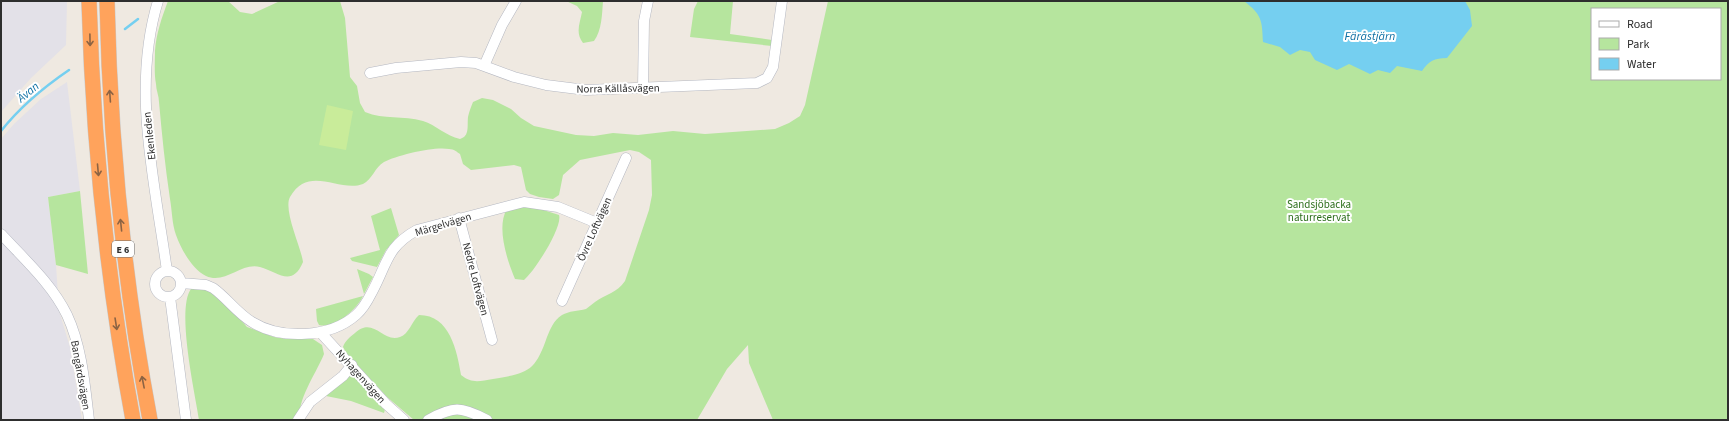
<svg xmlns="http://www.w3.org/2000/svg" width="1729" height="421" font-family="'Source Sans 3',sans-serif">
  <style>
    .industrial { fill: #e3e1e8 }
    .green { fill: #b6e59e; fill-rule: evenodd }
    .pitch { fill: #c9ec9a }
    .water { fill: #75cff0 }
    .lines { fill: none; stroke-linecap: round; stroke-linejoin: round }
    .stream { stroke: #75cff0; stroke-width: 2.5 }
    .minor-casing { stroke: #b4b7c1; stroke-width: 11 }
    .highway-casing { stroke: #c9c9c9; stroke-width: 16 }
    .minor { stroke: #fff; stroke-width: 10 }
    .highway { stroke: #ffa35c; stroke-width: 15 }
    .oneway { stroke: #8c6343 }
    .labels { text-anchor: middle; stroke-width: 4; stroke-linejoin: round; paint-order: stroke }
    .shield { fill: #fff; stroke: #6d6d6d; stroke-width: 1 }
    .shield-label { font-size: 10px; font-weight: bold; fill: #2e2e2e }
    .street-label { font-size: 11px; fill: #2e2e2e; stroke: #fff }
    .park-label { font-size: 11px; fill: #2c6e1b; stroke: #fff }
    .water-label { font-size: 12px; font-style: italic; fill: #0d6fa3; stroke: #fff }
  </style>
  <rect width="100%" height="100%" fill="#efe9e1"/>
  <!-- industrial -->
  <path class="industrial" d="M 1,1 L 67,1 L 66,45 L 31,78 L 1,112 Z
    M 67,82 L 80,191 L 48,197 L 56,265 L 59,311 L 70,347 L 82,420 L 1,420 L 1,139 L 14,124 L 41,99 Z"/>
  <!-- green -->
  <path class="green" d="M 168,1 L 228,1 L 240,12 L 252,14 L 280,1 L 340,1 L 345,18 L 350,77 L 357,86 L 360,103 L 365,112 C 384,120 403,115 423,121 C 436,125 446,136 460,139 C 470,136 467,126 468,117 C 469,112 471,107 473,102 L 482,98 L 493,100 L 511,109 L 521,118 L 534,126 L 576,135 L 594,136 L 613,133 L 638,135 L 673,131 L 705,134 L 775,129 L 789,123 L 800,116 L 805,105 L 828,1 L 1728,1 L 1728,420 L 773,420 L 749,363 L 748,345 L 727,369 L 697,420 L 414,420 L 387,397 L 347,354 L 343,347 C 345,341 350,337 355,333 C 374,316 382,343 400,337 C 409,334 412,321 419,315 C 450,315 457,351 461,375 C 472,384 480,381 493,379 C 528,373 535,372 547,337 C 551,328 553,321 562,315 C 569,311 578,311 586,309 C 589,307 592,304 595,302 C 606,294 617,293 625,281 L 649,210 L 652,195 L 651,160 L 639,152 L 630,150 L 580,160 L 563,175 L 559,195 L 553,199 L 539,197 L 530,194 L 526,190 L 521,167 L 514,165 L 471,170 L 463,164 L 460,154 C 457,152 454,149 449,149 C 435,146 397,155 384,162 C 375,167 372,180 363,184 C 339,193 309,164 290,197 C 283,210 301,247 303,262 C 292,288 278,272 260,267 C 241,262 225,285 206,276 C 192,269 181,249 176,235 C 172,224 172,210 170,199 C 165,166 162,135 159,102 C 159,96 156,90 156,84 C 154,74 155,61 155,51 C 156,34 162,17 168,1 ZM 1592,9 L 1720,9 L 1720,79 L 1592,79 Z
    M 566,1 L 603,1 C 602,14 602,30 594,41 L 583,43 C 575,33 580,23 582,12 L 577,6 Z
    M 698,1 L 733,1 L 730,34 L 772,40 L 772,46 L 690,37 L 694,9 Z
    M 80,191 L 88,274 L 56,265 L 48,197 Z
    M 531,206 L 559,215 C 563,227 534,272 524,280 L 515,279 C 507,260 496,227 507,209 Z
    M 391,208 L 399,235 L 386,250 L 377,267 L 352,261 L 350,258 L 380,250 L 371,216 Z
    M 357,269 L 369,274 L 373,277 L 364,294 Z
    M 191,289 L 209,290 L 230,308 L 247,327 L 274,337 L 287,339 L 313,339 L 322,345 L 324,354 C 317,372 296,401 300,420 L 199,420 C 195,393 176,309 191,289 Z
    M 363,296 C 356,310 335,329 319,325 L 317,321 L 316,309 Z
    M 350,372 L 353,373 L 385,409 L 384,413 L 351,401 L 326,396 L 325,393 Z"/>
  <!-- pitch -->
  <path class="pitch" d="M 327,105 L 353,111 L 346,150 L 319,145 Z"/>
  <!-- water -->
  <path class="water" d="M 1244,1 L 1465,1 L 1470,10 L 1472,26 L 1447,58 C 1434,58 1429,61 1422,71 L 1397,66 L 1390,73 L 1378,70 L 1370,74 L 1349,64 L 1337,70 L 1315,60 L 1310,52 L 1300,50 L 1290,55 L 1280,47 L 1263,42 C 1262,20 1262,15 1244,1 Z"/>
  <g class="lines">
    <!-- stream -->
    <path class="stream" d="M 125,29 L 138,19
      M 1,131 C 20,107 44,87 69,70"/>
    <defs>
      <path id="minor" d="M 158,1 C 131,89 155,183 167,271
        M 484,66 L 502,25 L 516,1
        M 370,73 L 396,68 L 461,62 L 476,63 L 514,77 L 546,85 L 586,90 L 757,83 L 767,78 L 773,67 L 782,1
        M 643,88 L 644,21 L 648,1
        M 459,218 L 492,340
        M 1,234 C 24,259 52,284 67,315 C 82,347 85,386 89,420
        M155 284a13 13 0 1 1 26 0a13 13 0 1 1-26 0Z
        M 181,283 L 206,285 L 213,288 C 227,298 237,313 252,322 C 281,340 330,338 356,315 C 363,309 368,300 372,292 C 387,265 386,247 417,230 L 524,202 L 558,207 L 597,223
        M 170,297 L 186,420
        M 562,301 L 626,158
        M 320,332 L 386,404 L 404,420
        M 298,420 L 310,402 L 343,376 L 352,365
        M 428,420 C 453,406 461,406 487,420"/>
      <path id="highway" d="M 89,1 C 93,143 107,280 133,420
        M 107,1 C 110,142 124,282 150,420"/>
    </defs>
    <!-- minor casing -->
    <use href="#minor" class="minor-casing"/>
    <!-- highway casing -->
    <use href="#highway" class="highway-casing"/>
    <!-- minor -->
    <use href="#minor" class="minor"/>
    <!-- highway -->
    <use href="#highway" class="highway"/>
  </g>
  <!-- one-way arrows -->
  <defs><path id="oneway-shaft" d="M-6 0H5M1.5-3L5.5 0L1.5 3" fill="none" stroke-width="1.6" stroke-linecap="round" stroke-linejoin="round"/></defs>
  <g class="oneway">
    <use href="#oneway-shaft" transform="translate(90 40) rotate(89)"/>
    <use href="#oneway-shaft" transform="translate(110 96) rotate(-94)"/>
    <use href="#oneway-shaft" transform="translate(98 170) rotate(85)"/>
    <use href="#oneway-shaft" transform="translate(121 225) rotate(-96)"/>
    <use href="#oneway-shaft" transform="translate(116 324) rotate(81)"/>
    <use href="#oneway-shaft" transform="translate(143 382) rotate(-101)"/>
  </g>
  <g class="labels">
    <!-- shield labels -->
    <rect class="shield" x="112" y="241" width="22" height="16" rx="3"/>
    <g class="shield-label">
      <text x="123" y="253">E 6</text>
    </g>
    <!-- street labels -->
    <g class="street-label">
      <text transform="translate(618 88) rotate(-1)" y="4">Norra Källåsvägen</text>
      <text transform="translate(149 136) rotate(-96)" y="4">Ekenleden</text>
      <text transform="translate(443 224) rotate(-17)" y="4">Märgelvägen</text>
      <text transform="translate(594 229) rotate(-66)" y="4">Övre Loftvägen</text>
      <text transform="translate(476 279) rotate(75)" y="4">Nedre Loftvägen</text>
      <text transform="translate(81 375) rotate(80)" y="4">Bangårdsvägen</text>
      <text transform="translate(361 376) rotate(48)" y="4">Nyhagenvägen</text>
    </g>
    <!-- park labels -->
    <g class="park-label">
      <text x="1319" y="208">Sandsjöbacka<tspan x="1319" dy="13">naturreservat</tspan></text>
    </g>
    <!-- water labels -->
    <g class="water-label">
      <text x="1370" y="40">Färåstjärn</text>
      <text transform="translate(28 92) rotate(-40)" y="4">Ävan</text>
    </g>
  </g>
  <!-- border -->
  <rect width="1729" height="421" fill="none" stroke="#2e2e2e" stroke-width="4"/>
  <!-- legend -->
  <rect x="1591" y="8" width="130" height="72" fill="#ffffff" stroke="#ababab"/>
  <rect x="1599" y="21" width="20" height="6" fill="#ffffff" stroke="#ababab"/>
  <text x="1627" y="28" font-size="12" fill="#2e2e2e">Road</text>
  <rect x="1599" y="38" width="20" height="12" fill="#b6e59e" stroke="#ababab"/>
  <text x="1627" y="48" font-size="12" fill="#2e2e2e">Park</text>
  <rect x="1599" y="58" width="20" height="12" fill="#75cff0" stroke="#ababab"/>
  <text x="1627" y="68" font-size="12" fill="#2e2e2e">Water</text>
</svg>
